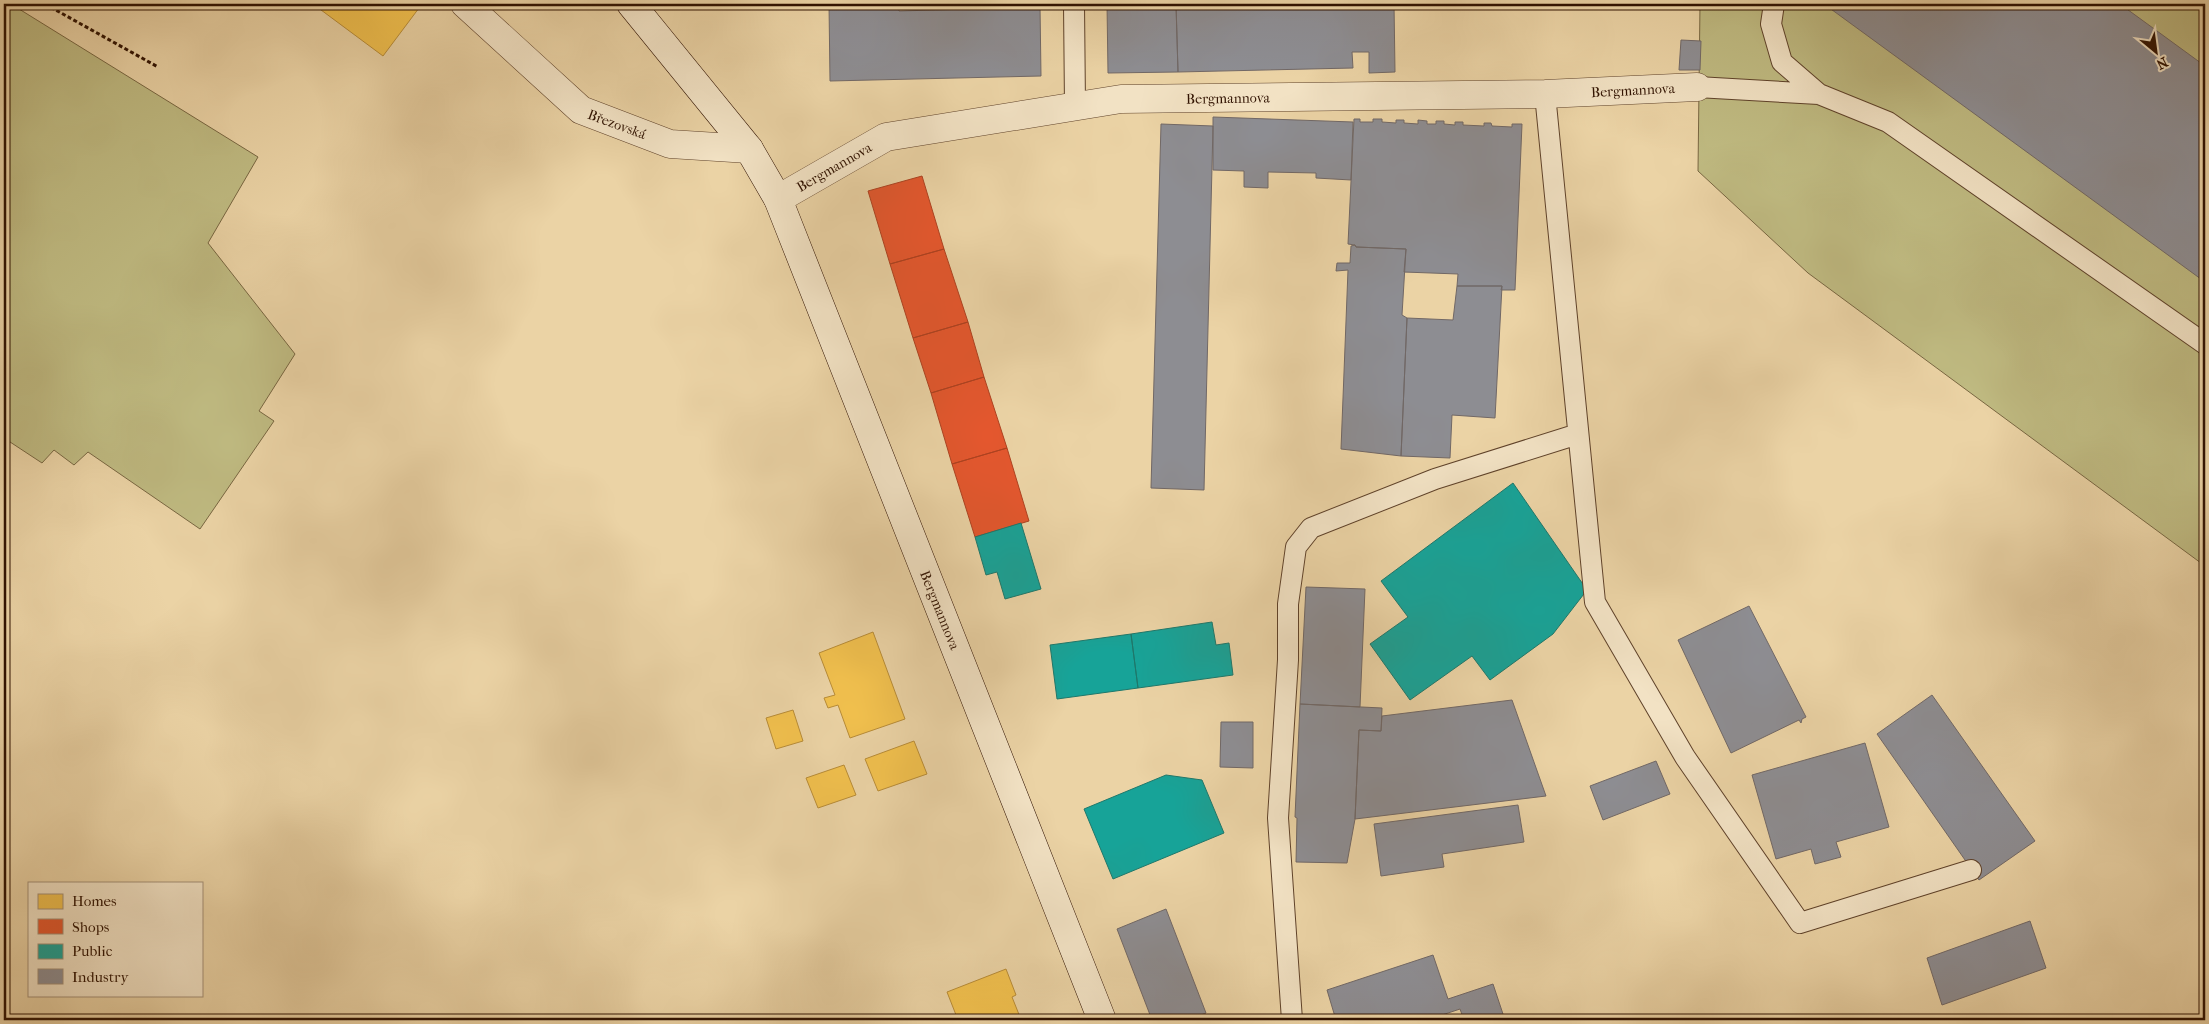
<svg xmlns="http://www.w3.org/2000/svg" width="2209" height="1024" font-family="'IM FELL French Canon',serif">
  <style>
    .green { fill: #bfba81; stroke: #786641 }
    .homes { fill: #f2c14e; stroke: #b88c37 }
    .shops { fill: #e4572e; stroke: #ae4220 }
    .public { fill: #17a398; stroke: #1e786b }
    .industry { fill: #8d8d92; stroke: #716866 }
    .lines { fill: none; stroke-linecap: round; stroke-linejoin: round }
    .lane-casing { stroke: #5f422a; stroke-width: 22 }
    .street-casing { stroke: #5f422a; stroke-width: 29 }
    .secondary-casing { stroke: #301201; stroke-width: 29 }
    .path { stroke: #301201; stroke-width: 3; stroke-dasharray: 4 2.5; stroke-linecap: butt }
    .lane { stroke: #f2e2c4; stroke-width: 20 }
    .street { stroke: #f2e2c4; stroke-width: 28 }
    .secondary { stroke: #f2e2c4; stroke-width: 28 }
    .labels { text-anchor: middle; stroke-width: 5; stroke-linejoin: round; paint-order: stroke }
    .street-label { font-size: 14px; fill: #301201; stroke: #f2e2c4 }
  </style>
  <rect width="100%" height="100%" fill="#ebd3a5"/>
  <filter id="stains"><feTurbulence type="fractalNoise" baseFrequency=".004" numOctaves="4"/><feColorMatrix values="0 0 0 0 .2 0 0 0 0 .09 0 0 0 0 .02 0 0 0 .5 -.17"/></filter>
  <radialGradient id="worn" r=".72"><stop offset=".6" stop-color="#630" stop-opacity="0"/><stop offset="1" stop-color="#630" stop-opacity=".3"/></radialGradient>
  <!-- green -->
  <path class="green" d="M 4,4 L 11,4 L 258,157 L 208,243 L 295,354 L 259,411 L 274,421 L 200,529 L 88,452 L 74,465 L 54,450 L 42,463 L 4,438 Z
    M 1700,4 L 2205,4 L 2205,566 L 1808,273 L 1698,171 Z"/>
  <!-- homes -->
  <path class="homes" d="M 313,4 L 413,4 L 419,8 L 383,56 Z
    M 873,632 L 905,719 L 850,738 L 838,705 L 828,708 L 824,698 L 835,695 L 819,653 Z
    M 793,710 L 803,741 L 776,749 L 766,718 Z
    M 914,741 L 927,774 L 878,791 L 865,759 Z
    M 844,765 L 856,795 L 818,808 L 806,778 Z
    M 1006,969 L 1016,995 L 1012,997 L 1020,1017 L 1028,1020 L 958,1020 L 947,992 Z"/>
  <!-- shops -->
  <path class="shops" d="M 922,176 L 944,249 L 890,264 L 868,191 Z
    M 944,249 L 968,322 L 913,338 L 890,264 Z
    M 968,322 L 984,377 L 931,393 L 913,338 Z
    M 984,377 L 1007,448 L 952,464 L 931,393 Z
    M 1007,448 L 1029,521 L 975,537 L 952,464 Z"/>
  <!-- public -->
  <path class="public" d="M 1513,483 L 1587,590 L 1553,634 L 1490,680 L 1472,656 L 1410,700 L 1370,644 L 1408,617 L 1381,581 Z
    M 1021,523 L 1041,589 L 1005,599 L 997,572 L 986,575 L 975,537 Z
    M 1212,622 L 1216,645 L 1229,643 L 1233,675 L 1138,688 L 1131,634 Z
    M 1131,634 L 1138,688 L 1057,699 L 1050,645 Z
    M 1166,775 L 1202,780 L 1224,833 L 1113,879 L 1084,809 Z"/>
  <!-- industry -->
  <path class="industry" d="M 829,4 L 899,4 L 899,11 L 1040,7 L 1041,76 L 830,81 Z
    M 1107,4 L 1176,4 L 1178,72 L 1108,73 Z
    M 1176,4 L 1394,4 L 1395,72 L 1369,73 L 1369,52 L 1352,52 L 1353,68 L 1178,72 Z
    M 1824,4 L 2120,4 L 2205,66 L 2205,282 Z
    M 1681,40 L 1701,41 L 1700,70 L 1679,70 Z
    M 1213,117 L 1353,122 L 1351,180 L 1316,178 L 1316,173 L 1268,172 L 1268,188 L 1244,187 L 1244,171 L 1213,170 Z
    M 1354,119 L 1360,119 L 1360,122 L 1373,122 L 1373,119 L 1382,119 L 1382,122 L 1396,123 L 1396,120 L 1404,120 L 1404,123 L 1418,124 L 1418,120 L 1427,121 L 1427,124 L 1436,124 L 1436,121 L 1444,121 L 1444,124 L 1455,125 L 1455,122 L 1463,122 L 1463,125 L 1484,126 L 1484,123 L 1491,123 L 1492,126 L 1512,127 L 1512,124 L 1522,124 L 1515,290 L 1501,290 L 1502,286 L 1457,286 L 1458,274 L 1404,272 L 1406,249 L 1356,247 L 1355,245 L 1348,244 Z
    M 1161,124 L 1213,126 L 1204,490 L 1151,488 Z
    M 1355,245 L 1356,247 L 1406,249 L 1402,315 L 1407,318 L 1401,456 L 1341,449 L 1348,270 L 1336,271 L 1337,263 L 1350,263 L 1351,246 Z
    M 1457,286 L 1502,286 L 1495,418 L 1452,415 L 1450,458 L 1401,456 L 1407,318 L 1453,320 Z
    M 1306,587 L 1365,589 L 1360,707 L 1300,704 Z
    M 1749,606 L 1806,717 L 1802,719 L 1801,723 L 1799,720 L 1731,753 L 1678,640 Z
    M 1932,695 L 2035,841 L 1979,880 L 1877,734 Z
    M 1512,700 L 1546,796 L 1355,819 L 1359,730 L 1381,731 L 1382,716 Z
    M 1300,704 L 1382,708 L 1381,731 L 1359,730 L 1355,819 L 1347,863 L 1296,862 L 1297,818 L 1295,817 Z
    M 1221,722 L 1253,722 L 1253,768 L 1220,767 Z
    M 1865,743 L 1889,827 L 1836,842 L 1841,857 L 1815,864 L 1811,849 L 1776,859 L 1752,775 Z
    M 1656,761 L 1670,794 L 1603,820 L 1590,786 Z
    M 1518,805 L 1524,842 L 1442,854 L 1444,867 L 1381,876 L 1374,824 Z
    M 1166,909 L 1206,1013 L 1189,1020 L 1152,1020 L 1117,929 Z
    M 2030,921 L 2046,968 L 1942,1005 L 1927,958 Z
    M 1433,955 L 1448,999 L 1493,984 L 1505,1020 L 1464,1020 L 1460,1009 L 1427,1020 L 1336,1020 L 1327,990 Z"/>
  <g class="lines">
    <defs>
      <path id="lane" d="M 1074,4 L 1075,106
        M 1774,4 L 1771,24 L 1782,62 L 1819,94
        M 1697,87 L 1819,94 L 1888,122 L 2205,344
        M 1545,94 L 1595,602 L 1685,757 L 1800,923 L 1971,870
        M 1292,1020 L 1278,818 L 1288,660 L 1288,604 L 1296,547 L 1311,528 L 1435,479 L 1578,434"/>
      <path id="street" d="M 465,4 L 581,110 L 670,144 L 749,149
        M 778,199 L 886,137 L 1121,99 L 1545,94 L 1697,87"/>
      <path id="secondary" d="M 631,4 L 749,149 L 778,199 L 1102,1020"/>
    </defs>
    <!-- lane casing -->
    <use href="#lane" class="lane-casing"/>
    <!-- street casing -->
    <use href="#street" class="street-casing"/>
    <!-- secondary casing -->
    <use href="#secondary" class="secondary-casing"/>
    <!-- path -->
    <path class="path" d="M 45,4 L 158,67"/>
    <!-- lane -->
    <use href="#lane" class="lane"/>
    <!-- street -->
    <use href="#street" class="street"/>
    <!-- secondary -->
    <use href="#secondary" class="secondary"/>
  </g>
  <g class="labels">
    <!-- street labels -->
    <g class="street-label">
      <text transform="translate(1633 90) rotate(-3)" y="5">Bergmannova</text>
      <text transform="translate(1228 98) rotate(-1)" y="5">Bergmannova</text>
      <text transform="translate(617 124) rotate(20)" y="5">Březovská</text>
      <text transform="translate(834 167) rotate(-30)" y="5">Bergmannova</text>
      <text transform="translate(940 610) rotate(68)" y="5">Bergmannova</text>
    </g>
  </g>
  <!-- margin -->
  <rect width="2209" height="1024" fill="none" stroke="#ebd3a5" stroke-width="20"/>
  <rect x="5" y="5" width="2199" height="1014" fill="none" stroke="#301201" stroke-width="2.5"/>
  <rect x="10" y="10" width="2189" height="1004" fill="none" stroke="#301201"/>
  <!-- legend -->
  <rect x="28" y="882" width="175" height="115" fill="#f2e2c4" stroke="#a48f76"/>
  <rect x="38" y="894" width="25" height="15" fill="#f2c14e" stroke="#a48f76"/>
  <text x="72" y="906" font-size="15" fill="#301201">Homes</text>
  <rect x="38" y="919" width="25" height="15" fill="#e4572e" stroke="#a48f76"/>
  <text x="72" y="932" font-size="15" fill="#301201">Shops</text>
  <rect x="38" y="944" width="25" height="15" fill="#17a398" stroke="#a48f76"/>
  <text x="72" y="956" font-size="15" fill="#301201">Public</text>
  <rect x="38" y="969" width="25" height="15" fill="#8d8d92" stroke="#a48f76"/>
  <text x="72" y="982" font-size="15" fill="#301201">Industry</text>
  <!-- north arrow -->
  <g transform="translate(2156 52) rotate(151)" stroke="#f2e2c4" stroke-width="4" paint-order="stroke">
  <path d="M0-4L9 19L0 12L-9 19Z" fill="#301201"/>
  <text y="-8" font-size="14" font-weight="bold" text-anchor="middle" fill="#301201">N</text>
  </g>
  <rect width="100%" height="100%" filter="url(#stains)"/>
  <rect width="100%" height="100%" fill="url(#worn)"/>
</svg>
